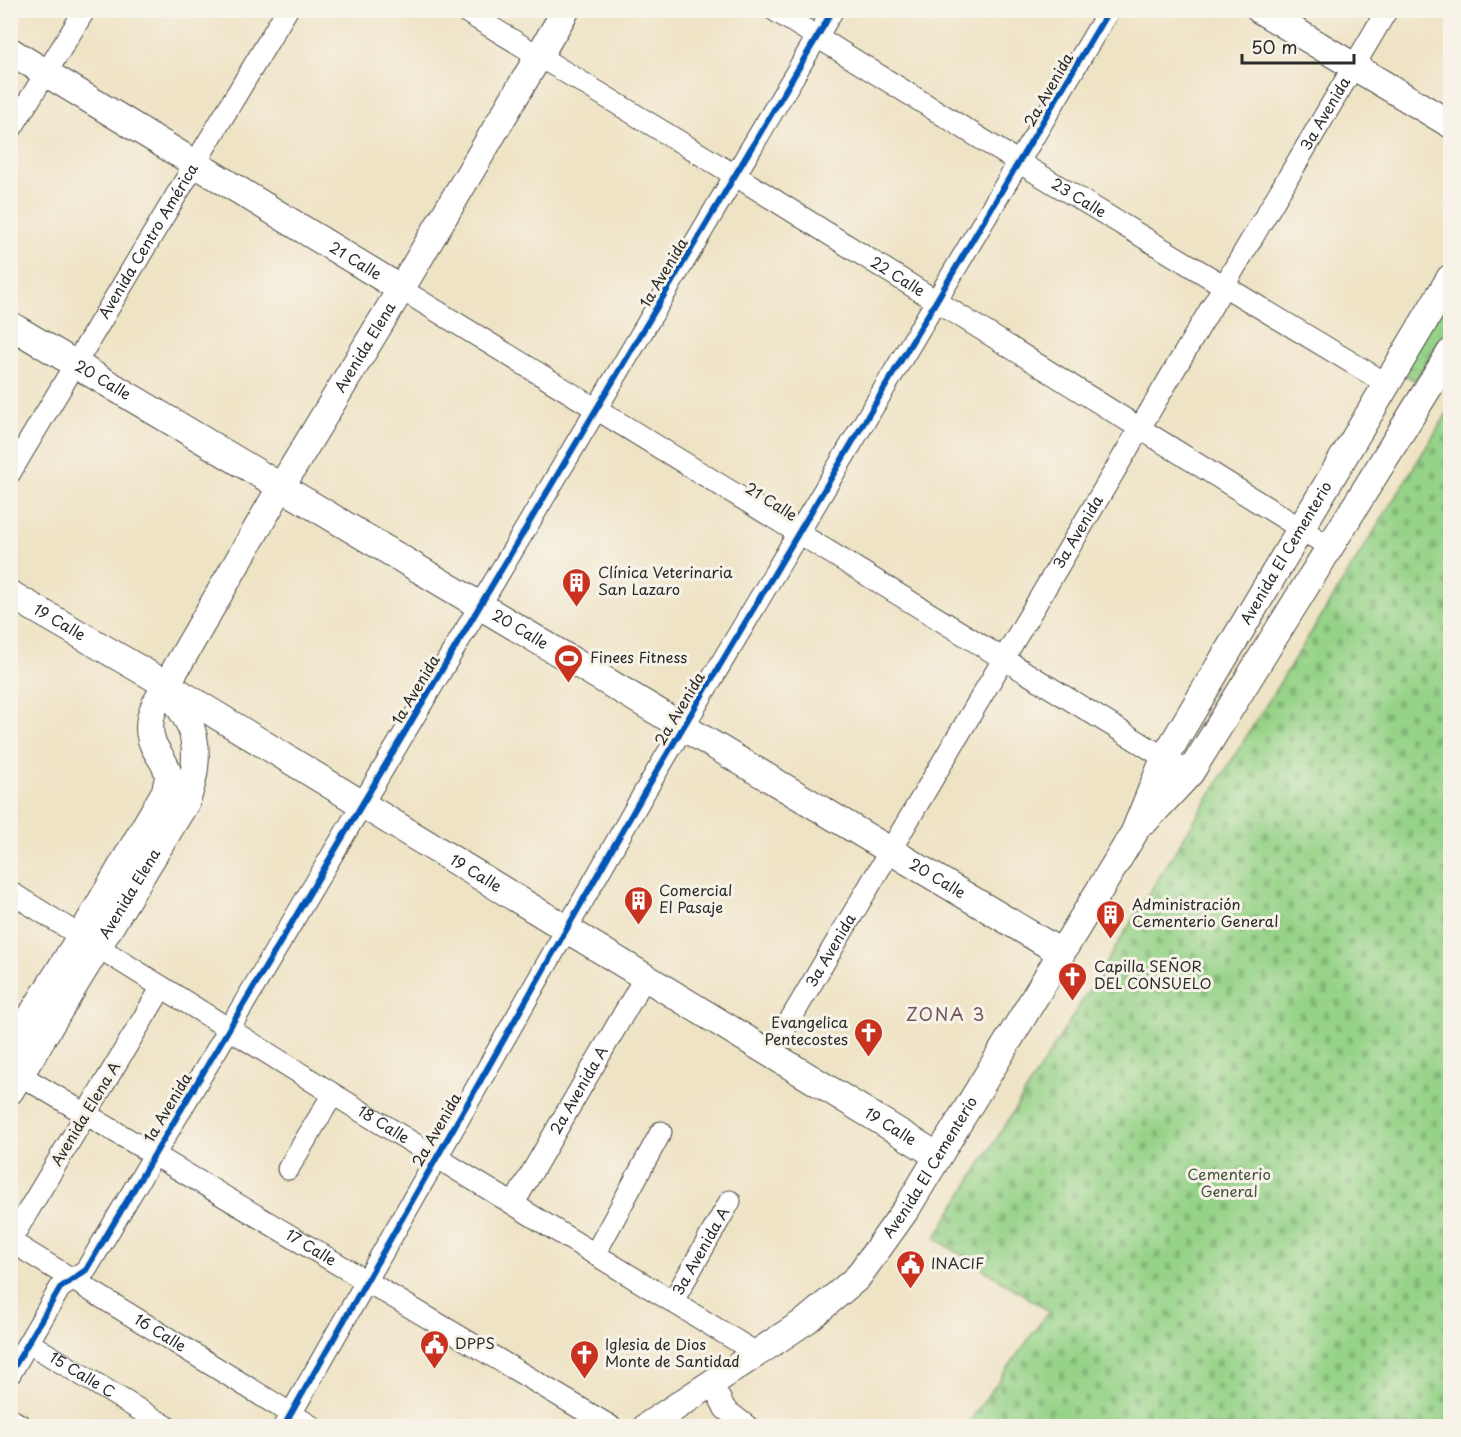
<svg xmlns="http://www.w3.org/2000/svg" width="1461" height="1437" font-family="'Playpen Sans',sans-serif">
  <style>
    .grass { fill: url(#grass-tufts); stroke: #607f5a; stroke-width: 1.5 }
    .cemetery { fill: url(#cemetery-stones); stroke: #607f5a; stroke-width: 1.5 }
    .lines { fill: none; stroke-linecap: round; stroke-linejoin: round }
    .minor-casing { stroke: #484742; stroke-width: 23 }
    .major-casing { stroke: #484742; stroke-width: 29 }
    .minor { stroke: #fff; stroke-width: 21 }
    .major { stroke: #fff; stroke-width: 27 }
    .cycleway-casing { stroke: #f7f3e8; stroke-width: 10 }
    .cycleway { stroke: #0057b8; stroke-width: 6 }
    .labels { text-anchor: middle; stroke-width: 6; stroke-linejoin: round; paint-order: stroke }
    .street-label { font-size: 15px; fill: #2b2b2b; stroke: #f7f3e8 }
    .poi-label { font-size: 15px; fill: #2b2b2b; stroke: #f7f3e8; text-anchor: start }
    .park-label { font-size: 15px; fill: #465542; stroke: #f7f3e8 }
    .quarter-label { font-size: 18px; letter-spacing: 1.5px; fill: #735560; stroke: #f7f3e8 }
  </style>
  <defs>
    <pattern id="grass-tufts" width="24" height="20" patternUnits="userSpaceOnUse" patternTransform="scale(1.5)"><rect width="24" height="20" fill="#96d388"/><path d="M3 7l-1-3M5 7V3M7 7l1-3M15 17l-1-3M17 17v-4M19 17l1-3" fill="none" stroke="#81b576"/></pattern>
    <pattern id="cemetery-stones" width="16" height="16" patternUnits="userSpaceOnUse" patternTransform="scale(1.5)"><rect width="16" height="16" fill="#96d388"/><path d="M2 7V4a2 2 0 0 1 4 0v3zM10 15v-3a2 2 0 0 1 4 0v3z" fill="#81b576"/></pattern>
  </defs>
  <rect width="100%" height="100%" fill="#f7f3e8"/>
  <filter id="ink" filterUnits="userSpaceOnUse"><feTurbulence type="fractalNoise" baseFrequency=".0167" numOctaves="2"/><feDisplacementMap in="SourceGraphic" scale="12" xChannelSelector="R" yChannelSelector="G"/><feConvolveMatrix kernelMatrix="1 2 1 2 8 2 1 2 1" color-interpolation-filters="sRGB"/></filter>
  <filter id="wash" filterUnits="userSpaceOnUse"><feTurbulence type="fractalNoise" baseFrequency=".008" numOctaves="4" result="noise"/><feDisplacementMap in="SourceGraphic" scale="24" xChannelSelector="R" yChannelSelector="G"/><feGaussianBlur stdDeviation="1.35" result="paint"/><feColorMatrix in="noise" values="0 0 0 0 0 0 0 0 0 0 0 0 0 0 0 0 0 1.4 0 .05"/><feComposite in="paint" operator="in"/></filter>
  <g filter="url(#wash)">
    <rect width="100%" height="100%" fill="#efe3c5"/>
    <!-- grass -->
    <path class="grass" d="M 1450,289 L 1450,323 L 1415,381 L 1401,372 Z"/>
    <!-- cemetery -->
    <path class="cemetery" d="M 1450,409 L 1450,1426 L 966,1426 L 1049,1311 L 935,1238 Z"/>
  </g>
  <g filter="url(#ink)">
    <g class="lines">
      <defs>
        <g id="minor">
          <path id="s1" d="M 463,10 L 736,176 L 1330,547"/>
          <path id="s2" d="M 774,10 L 1020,163 L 1387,384"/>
          <path d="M 10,131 L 85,10"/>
          <path d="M 401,289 L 1178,766"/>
          <path id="s3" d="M 10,473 L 287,10"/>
          <path id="s4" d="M 10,892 L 333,1094 L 758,1354"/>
          <path id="s5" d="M 162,987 L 10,1241 L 311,1426"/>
          <path id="s6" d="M 770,1054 L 1387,10"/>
          <path id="s7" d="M 10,1069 L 610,1426"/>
          <path d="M 288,1169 L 333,1094"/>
          <path id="s8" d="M 514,1203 L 645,977"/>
          <path d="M 595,1254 L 661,1132"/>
          <path id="s9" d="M 673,1301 L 730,1201"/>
          <path id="s10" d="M 29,1343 L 166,1426"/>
          <path d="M 10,1374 L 60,1288 L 86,1270 L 833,10"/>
          <path d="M 712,1383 L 725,1409 L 747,1426"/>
          <path d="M 10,1419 L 22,1426"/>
          <path d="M 284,1426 L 644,793 L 1109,10"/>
        </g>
        <g id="major">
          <path d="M 1260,10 L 1450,124"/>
          <path id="s11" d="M 10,51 L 401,289"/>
          <path id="s12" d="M 10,325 L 1060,952"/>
          <path id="s13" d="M 10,594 L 167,685 L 938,1156"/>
          <path d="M 1145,821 L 1190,773 L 1450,353"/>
          <path id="s14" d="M 10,1050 L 81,936 L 165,792 C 166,787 169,779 168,774 C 166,762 157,754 153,744 C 147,730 150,715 156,703 L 281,487 L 401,289 L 566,10"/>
          <path id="s15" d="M 10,1091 L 186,802 C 195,778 200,748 189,723 C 183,711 174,699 168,686"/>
          <path id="s16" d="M 647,1426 L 807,1320 L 857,1278 L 907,1208 L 1134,833 L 1165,757 L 1450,278"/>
        </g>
      </defs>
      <!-- minor casing -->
      <use href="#minor" class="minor-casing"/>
      <!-- major casing -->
      <use href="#major" class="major-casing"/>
      <!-- minor -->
      <use href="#minor" class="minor"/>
      <!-- major -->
      <use href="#major" class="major"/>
      <defs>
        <path id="cycleway" d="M 10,1374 L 60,1288 L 86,1270 L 833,10
          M 284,1426 L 644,793 L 1109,10"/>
      </defs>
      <!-- cycleway casing -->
      <use href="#cycleway" class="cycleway-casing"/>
      <!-- cycleway -->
      <use href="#cycleway" class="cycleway"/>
    </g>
  </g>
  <!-- icons -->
  <defs>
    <symbol id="building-pin" viewBox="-11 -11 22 30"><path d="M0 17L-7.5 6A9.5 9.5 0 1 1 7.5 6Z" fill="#c8321e" stroke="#f7f3e8"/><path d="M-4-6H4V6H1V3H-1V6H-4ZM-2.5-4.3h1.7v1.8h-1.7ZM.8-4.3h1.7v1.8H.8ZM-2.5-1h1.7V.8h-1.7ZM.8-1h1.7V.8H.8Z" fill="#fff"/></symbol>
    <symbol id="stadium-pin" viewBox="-11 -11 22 30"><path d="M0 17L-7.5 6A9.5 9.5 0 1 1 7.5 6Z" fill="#c8321e" stroke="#f7f3e8"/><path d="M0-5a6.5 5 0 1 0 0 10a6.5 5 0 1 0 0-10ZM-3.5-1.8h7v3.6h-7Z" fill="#fff"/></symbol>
    <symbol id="church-pin" viewBox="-11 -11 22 30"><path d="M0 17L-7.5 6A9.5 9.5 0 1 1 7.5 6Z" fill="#c8321e" stroke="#f7f3e8"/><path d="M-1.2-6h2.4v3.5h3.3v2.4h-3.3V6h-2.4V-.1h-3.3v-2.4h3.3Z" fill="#fff"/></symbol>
    <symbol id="civic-pin" viewBox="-11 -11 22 30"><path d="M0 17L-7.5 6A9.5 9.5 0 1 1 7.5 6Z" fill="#c8321e" stroke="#f7f3e8"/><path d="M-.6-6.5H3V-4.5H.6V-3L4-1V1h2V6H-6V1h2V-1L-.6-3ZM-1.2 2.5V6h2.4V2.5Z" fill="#fff"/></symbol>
  </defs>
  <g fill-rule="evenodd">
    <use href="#building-pin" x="560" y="566" width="33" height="45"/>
    <use href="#stadium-pin" x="552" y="642" width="33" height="45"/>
    <use href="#building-pin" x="622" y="884" width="33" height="45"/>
    <use href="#building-pin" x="1094" y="898" width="33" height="45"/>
    <use href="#church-pin" x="1056" y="960" width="33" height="45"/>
    <use href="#church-pin" x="852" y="1016" width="33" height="45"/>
    <use href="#civic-pin" x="894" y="1248" width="33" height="45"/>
    <use href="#civic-pin" x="418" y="1328" width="33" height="45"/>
    <use href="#church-pin" x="568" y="1338" width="33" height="45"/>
  </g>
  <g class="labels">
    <!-- street labels -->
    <g class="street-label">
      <text transform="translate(1049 90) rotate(-60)" y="5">2a Avenida</text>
      <text dy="5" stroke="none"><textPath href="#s6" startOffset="1092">3a Avenida</textPath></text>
      <text dy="5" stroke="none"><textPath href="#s2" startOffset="358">23 Calle</textPath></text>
      <text dy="5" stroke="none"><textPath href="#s3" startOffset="270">Avenida Centro América</textPath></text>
      <text dy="5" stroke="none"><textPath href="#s11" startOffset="404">21 Calle</textPath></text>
      <text transform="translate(664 273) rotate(-59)" y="5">1a Avenida</text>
      <text dy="5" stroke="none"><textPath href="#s1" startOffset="510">22 Calle</textPath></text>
      <text dy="5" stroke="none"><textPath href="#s14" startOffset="808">Avenida Elena</textPath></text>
      <text dy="5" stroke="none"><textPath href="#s12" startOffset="108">20 Calle</textPath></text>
      <text transform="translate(771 502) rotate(32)" y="5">21 Calle</text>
      <text dy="5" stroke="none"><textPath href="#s6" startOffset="606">3a Avenida</textPath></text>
      <text dy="5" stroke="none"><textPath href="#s16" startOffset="1101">Avenida El Cementerio</textPath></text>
      <text dy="5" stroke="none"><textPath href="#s13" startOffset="57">19 Calle</textPath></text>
      <text dy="5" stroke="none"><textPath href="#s12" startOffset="594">20 Calle</textPath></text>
      <text transform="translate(416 690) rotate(-59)" y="5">1a Avenida</text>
      <text transform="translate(680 709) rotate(-59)" y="5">2a Avenida</text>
      <text dy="5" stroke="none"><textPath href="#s13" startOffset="543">19 Calle</textPath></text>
      <text dy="5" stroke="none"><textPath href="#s12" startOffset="1080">20 Calle</textPath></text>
      <text dy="5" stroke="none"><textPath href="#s15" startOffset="231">Avenida Elena</textPath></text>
      <text dy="5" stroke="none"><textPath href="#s6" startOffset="120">3a Avenida</textPath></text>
      <text dy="5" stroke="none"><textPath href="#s8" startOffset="130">2a Avenida A</textPath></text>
      <text transform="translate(168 1108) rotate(-59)" y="5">1a Avenida</text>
      <text transform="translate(86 1114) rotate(-59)" y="5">Avenida Elena A</text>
      <text dy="5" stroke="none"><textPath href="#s4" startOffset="440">18 Calle</textPath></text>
      <text dy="5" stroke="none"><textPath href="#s13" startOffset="1029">19 Calle</textPath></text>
      <text transform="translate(437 1130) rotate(-60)" y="5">2a Avenida</text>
      <text dy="5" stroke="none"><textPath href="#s16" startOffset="390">Avenida El Cementerio</textPath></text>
      <text dy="5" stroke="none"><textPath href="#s7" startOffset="350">17 Calle</textPath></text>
      <text dy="5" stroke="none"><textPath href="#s9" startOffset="57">3a Avenida A</textPath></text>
      <text dy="5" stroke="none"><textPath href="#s5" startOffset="472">16 Calle</textPath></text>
      <text dy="5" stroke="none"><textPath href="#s10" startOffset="62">15 Calle C</textPath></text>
    </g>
    <!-- poi labels -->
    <g class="poi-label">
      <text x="598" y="578">Clínica Veterinaria<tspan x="598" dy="17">San Lazaro</tspan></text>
      <text x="590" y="663">Finees Fitness</text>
      <text x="659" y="896">Comercial<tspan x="659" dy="17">El Pasaje</tspan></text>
      <text x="1132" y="910">Administración<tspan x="1132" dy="17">Cementerio General</tspan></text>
      <text x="1094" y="972">Capilla SEÑOR<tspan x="1094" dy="17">DEL CONSUELO</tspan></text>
      <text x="848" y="1028" text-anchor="end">Evangelica<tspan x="848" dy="17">Pentecostes</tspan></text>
      <text x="931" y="1269">INACIF</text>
      <text x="455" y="1349">DPPS</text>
      <text x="605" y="1350">Iglesia de Dios<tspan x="605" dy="17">Monte de Santidad</tspan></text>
    </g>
    <!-- park labels -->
    <g class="park-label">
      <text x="1229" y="1180">Cementerio<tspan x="1229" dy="17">General</tspan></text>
    </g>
    <!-- quarter labels -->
    <g class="quarter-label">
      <text x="946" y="1021">ZONA 3</text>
    </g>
  </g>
  <!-- margin -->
  <rect width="1461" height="1437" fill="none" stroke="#f7f3e8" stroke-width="36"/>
  <!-- scale -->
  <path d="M1242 54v9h112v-9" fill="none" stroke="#2b2b2b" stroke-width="3"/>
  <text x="1251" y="54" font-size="18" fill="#2b2b2b" stroke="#f7f3e8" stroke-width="4.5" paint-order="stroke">50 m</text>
</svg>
